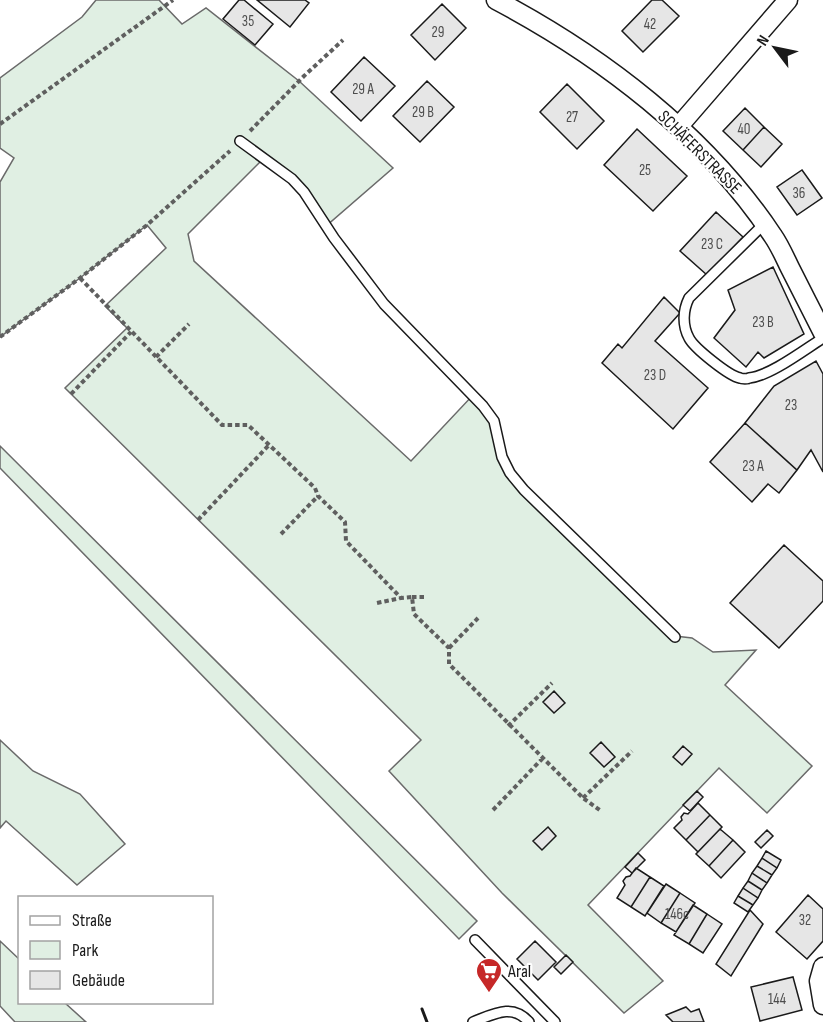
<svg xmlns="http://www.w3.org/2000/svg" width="823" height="1022" font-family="'Sofia Sans Condensed',sans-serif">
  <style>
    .green { fill: #e0efe3; stroke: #6a6a6a; stroke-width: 1.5 }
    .building { fill: #e6e6e6; stroke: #1a1a1a; stroke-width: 1.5 }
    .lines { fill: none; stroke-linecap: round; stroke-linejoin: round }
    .service-casing { stroke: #1a1a1a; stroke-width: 12 }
    .minor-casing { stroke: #1a1a1a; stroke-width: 21 }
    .path { stroke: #5f5f5f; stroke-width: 4; stroke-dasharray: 4.5 3; stroke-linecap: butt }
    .service { stroke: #fff; stroke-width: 9 }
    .minor { stroke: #fff; stroke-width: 18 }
    .wall { stroke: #1a1a1a; stroke-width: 3 }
    .labels { text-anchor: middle; stroke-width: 4.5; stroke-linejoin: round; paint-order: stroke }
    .number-label { font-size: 15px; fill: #4d4d4d }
    .street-label { font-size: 18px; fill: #1a1a1a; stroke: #fff }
    .poi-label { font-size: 18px; fill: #1a1a1a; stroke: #fff; text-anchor: start }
  </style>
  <rect width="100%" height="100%" fill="#fff"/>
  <!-- green -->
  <path class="green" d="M 96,0 L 159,0 L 182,24 L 206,8 L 299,81 L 393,168 L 326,226 L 304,192 L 264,158 L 188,234 L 194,261 L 411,461 L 473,395 L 483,406 L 510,473 L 675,636 L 692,638 L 713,652 L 756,650 L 725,685 L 812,766 L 767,813 L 719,768 L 588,905 L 663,981 L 624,1013 L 502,893 L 389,771 L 421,740 L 65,388 L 127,328 L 105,306 L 166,248 L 147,225 L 80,278 L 0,337 L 0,182 L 14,158 L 0,148 L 0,78 L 82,17 Z
    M 0,446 L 477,921 L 459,939 L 0,468 Z
    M 0,740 L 33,771 L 80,794 L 125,844 L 77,885 L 6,821 L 0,828 Z
    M 0,941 L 19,959 L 20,1002 L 65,1003 L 86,1022 L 15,1022 L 0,1006 Z"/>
  <!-- building -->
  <path class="building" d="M 239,0 L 244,0 L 273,24 L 255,45 L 223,19 Z
    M 257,0 L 305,0 L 309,3 L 290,27 Z
    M 652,0 L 662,0 L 679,16 L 643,52 L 622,31 Z
    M 442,4 L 466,28 L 435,60 L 411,35 Z
    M 364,57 L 395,86 L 361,121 L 331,92 Z
    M 427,81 L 454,107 L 420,142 L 393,116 Z
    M 567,84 L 604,121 L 577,149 L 540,112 Z
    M 745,108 L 764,127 L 743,150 L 723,131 Z
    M 764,127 L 782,144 L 761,167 L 743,150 Z
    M 637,129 L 687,176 L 653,211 L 604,165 Z
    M 802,170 L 822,198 L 797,215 L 777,187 Z
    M 716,212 L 743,237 L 707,275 L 680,251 Z
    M 773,267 L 804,334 L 764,358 L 758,352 L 746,367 L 714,338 L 735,310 L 728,290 Z
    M 664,297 L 680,313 L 655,341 L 708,388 L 673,429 L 602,363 L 618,344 L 622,348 Z
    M 816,361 L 823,374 L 823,472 L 811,450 L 797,470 L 745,423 L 774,386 Z
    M 745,423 L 797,470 L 779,493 L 768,484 L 752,502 L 710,462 Z
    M 784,545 L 823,581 L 823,601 L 779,648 L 730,603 Z
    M 554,691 L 565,703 L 554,713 L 543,702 Z
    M 601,742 L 615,757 L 604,767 L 590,753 Z
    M 683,746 L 692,754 L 682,765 L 673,757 Z
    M 697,791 L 703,797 L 690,811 L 683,805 Z
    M 698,803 L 710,815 L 686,840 L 674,828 L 682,820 L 681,817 L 684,813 L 688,814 Z
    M 710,815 L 722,827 L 698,852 L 686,840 Z
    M 548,827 L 556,836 L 542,850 L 533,841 Z
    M 720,829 L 733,840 L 709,866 L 696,854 Z
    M 767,830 L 773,836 L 761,848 L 755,842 Z
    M 733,840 L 745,852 L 721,878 L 709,866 Z
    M 766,851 L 781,860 L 777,868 L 762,858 Z
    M 638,853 L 645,860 L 632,873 L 625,867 Z
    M 762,858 L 777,868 L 772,875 L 757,866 Z
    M 757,866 L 772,875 L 767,883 L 752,873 Z
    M 636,868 L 650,877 L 631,907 L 617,898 L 625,885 L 623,881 L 626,877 L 630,876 Z
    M 752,873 L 767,883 L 762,890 L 748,881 Z
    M 650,877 L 664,886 L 645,916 L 631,907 Z
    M 748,881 L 762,890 L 758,898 L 743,888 Z
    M 666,884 L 680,893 L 661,923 L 647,913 Z
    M 743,888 L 758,898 L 753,905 L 738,896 Z
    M 680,893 L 695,903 L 676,932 L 661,923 Z
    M 808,895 L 823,909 L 823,941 L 807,959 L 776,932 Z
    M 738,896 L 753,905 L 748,912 L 734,903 Z
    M 693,905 L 707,914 L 689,944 L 674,935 Z
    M 750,910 L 763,924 L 731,976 L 716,964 Z
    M 707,914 L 722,924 L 703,953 L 689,944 Z
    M 535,941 L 556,962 L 538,980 L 517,959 Z
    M 566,955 L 573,962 L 561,974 L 554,967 Z
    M 793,977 L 802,1010 L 760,1021 L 751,987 Z
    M 686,1007 L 691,1012 L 699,1009 L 704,1022 L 673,1022 L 666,1015 Z"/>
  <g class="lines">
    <defs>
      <path id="service" d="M 240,141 L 292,179 L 304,192 L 334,238 L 384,304 L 483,406 L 494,421 L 502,457 L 510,473 L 524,490 L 675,637
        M 764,224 L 689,298 C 683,310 682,325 689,338 C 694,348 729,376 740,378 C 742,379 748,379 749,378 C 770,376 804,350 823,338
        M 475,940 L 555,1022
        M 473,1022 C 494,1014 512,1003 529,1022"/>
      <path id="minor" d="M 496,0 C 602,56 706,135 773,236 C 780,246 785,258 790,268 C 801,290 812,311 823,333
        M 679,126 L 788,0
        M 823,967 L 819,981 L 823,1005"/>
    </defs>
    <!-- service casing -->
    <use href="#service" class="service-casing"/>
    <!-- minor casing -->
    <use href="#minor" class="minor-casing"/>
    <!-- path -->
    <path class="path" d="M 0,124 L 173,0
      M 250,131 L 304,76 L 343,40
      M 80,278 L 222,425 L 248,425 L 315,488 L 318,496 L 345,522 L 346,541 L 401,598 L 412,597 L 414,614 L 449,648 L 449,664 L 583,798 L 601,811
      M 0,337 L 80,278 L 147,225 L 230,151
      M 156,357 L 189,324
      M 71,394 L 131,332
      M 198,520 L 270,444
      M 281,534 L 318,496
      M 412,597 L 424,597
      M 377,603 L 401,598
      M 449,648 L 478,618
      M 508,726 L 552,683
      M 583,798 L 632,751
      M 493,810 L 542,759"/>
    <!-- service -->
    <use href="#service" class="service"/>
    <!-- minor -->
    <use href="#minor" class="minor"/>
    <!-- wall -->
    <path class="wall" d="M 422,1009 L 427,1022"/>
  </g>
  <!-- icons -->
  <defs>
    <symbol id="supermarket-pin" viewBox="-11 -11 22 30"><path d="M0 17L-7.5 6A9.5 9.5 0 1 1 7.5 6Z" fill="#c62828" stroke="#fff"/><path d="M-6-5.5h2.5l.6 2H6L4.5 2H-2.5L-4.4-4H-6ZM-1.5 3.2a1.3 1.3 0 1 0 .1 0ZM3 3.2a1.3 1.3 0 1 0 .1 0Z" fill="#fff"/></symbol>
  </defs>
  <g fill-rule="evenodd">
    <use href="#supermarket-pin" x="474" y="956" width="30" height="40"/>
  </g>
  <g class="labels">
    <!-- number labels -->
    <g class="number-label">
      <text x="248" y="26">35</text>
      <text x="650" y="29">42</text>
      <text x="438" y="37">29</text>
      <text x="363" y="94">29 A</text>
      <text x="423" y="117">29 B</text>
      <text x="572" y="122">27</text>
      <text x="744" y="134">40</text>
      <text x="645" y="175">25</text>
      <text x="799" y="198">36</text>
      <text x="712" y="249">23 C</text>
      <text x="763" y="327">23 B</text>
      <text x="655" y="380">23 D</text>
      <text x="791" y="410">23</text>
      <text x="753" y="471">23 A</text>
      <text x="677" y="919">146c</text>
      <text x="805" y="925">32</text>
      <text x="777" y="1004">144</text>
    </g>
    <!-- street labels -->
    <g class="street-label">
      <text transform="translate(700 152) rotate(45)" y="6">SCHÄFERSTRASSE</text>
    </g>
    <!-- poi labels -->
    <g class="poi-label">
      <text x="508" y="977">Aral</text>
    </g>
  </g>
  <!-- legend -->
  <rect x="18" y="896" width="195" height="108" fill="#ffffff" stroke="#a3a3a3" stroke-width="1.5"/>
  <rect x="30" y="916" width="30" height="9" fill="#ffffff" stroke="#a3a3a3" stroke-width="1.5"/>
  <text x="72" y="926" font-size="18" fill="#1a1a1a">Straße</text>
  <rect x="30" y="941" width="30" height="18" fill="#e0efe3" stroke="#a3a3a3" stroke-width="1.5"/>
  <text x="72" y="956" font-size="18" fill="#1a1a1a">Park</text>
  <rect x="30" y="971" width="30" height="18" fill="#e6e6e6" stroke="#a3a3a3" stroke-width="1.5"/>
  <text x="72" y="986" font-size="18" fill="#1a1a1a">Gebäude</text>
  <!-- north arrow -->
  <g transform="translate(775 48) rotate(302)" stroke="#ffffff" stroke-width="4.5" paint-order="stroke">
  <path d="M0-4.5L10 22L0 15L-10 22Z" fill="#1a1a1a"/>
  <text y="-9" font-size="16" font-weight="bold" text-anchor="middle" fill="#1a1a1a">N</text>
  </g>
</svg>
